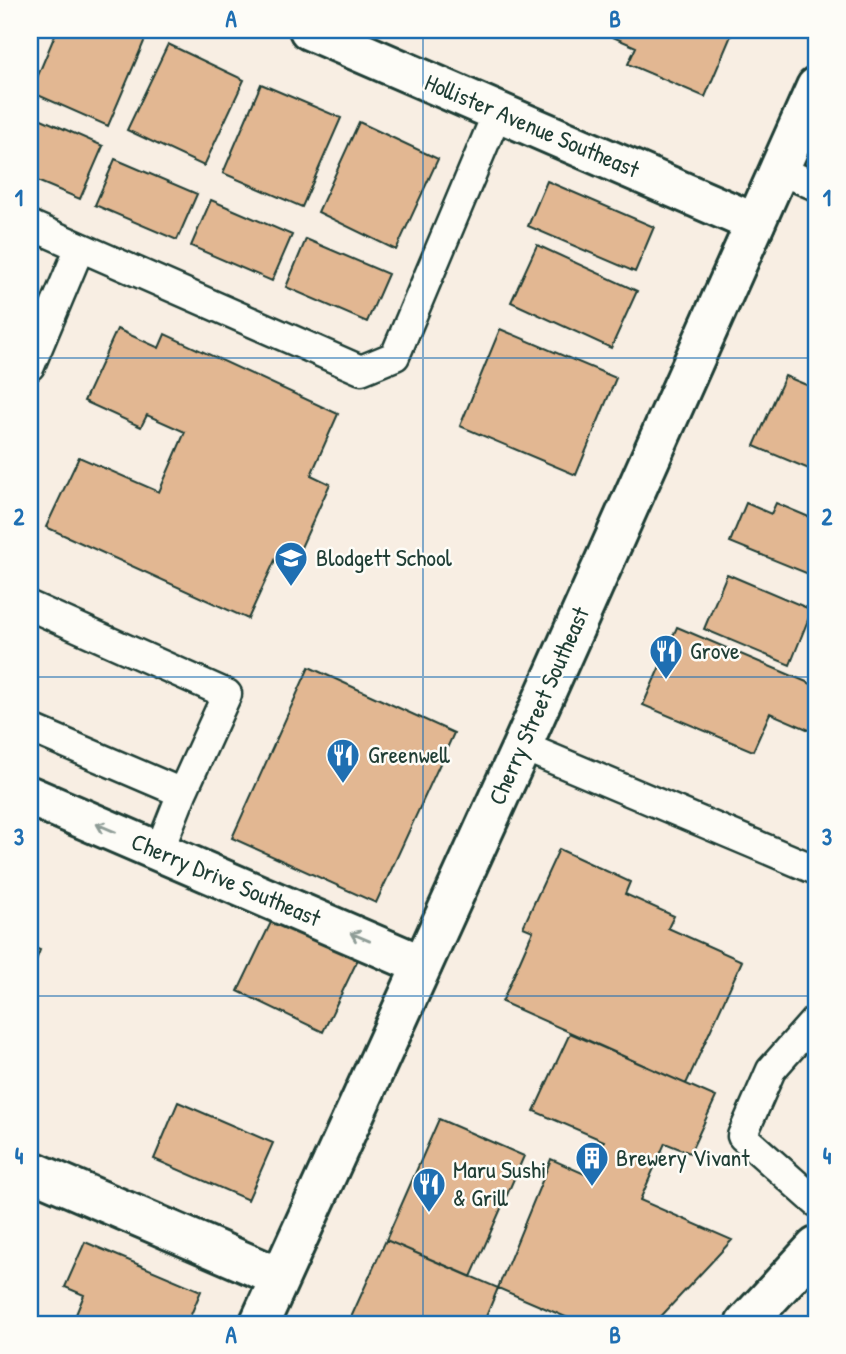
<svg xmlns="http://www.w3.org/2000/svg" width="846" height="1354" font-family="'Patrick Hand',sans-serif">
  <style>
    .building { fill: #e2b792; stroke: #1f3d34; stroke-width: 2 }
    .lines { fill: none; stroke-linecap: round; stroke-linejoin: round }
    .service-casing { stroke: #1f3d34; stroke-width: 33 }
    .minor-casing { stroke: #1f3d34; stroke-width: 44 }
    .tertiary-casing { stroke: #1f3d34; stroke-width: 44 }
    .secondary-casing { stroke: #1f3d34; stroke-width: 44 }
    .service { stroke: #fdfcf7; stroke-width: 28 }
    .minor { stroke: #fdfcf7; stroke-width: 38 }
    .tertiary { stroke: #fdfcf7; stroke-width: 38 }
    .secondary { stroke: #fdfcf7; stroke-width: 38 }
    .oneway { stroke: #8e9c96 }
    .grid { fill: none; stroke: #1f6fb2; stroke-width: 2; stroke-opacity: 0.55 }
    .labels { text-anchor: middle; stroke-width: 5; stroke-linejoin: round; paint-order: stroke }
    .street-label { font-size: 24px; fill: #1f3d34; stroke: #fdfcf7 }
    .poi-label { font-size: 24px; fill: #1f3d34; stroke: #fdfcf7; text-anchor: start }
    .neatline { fill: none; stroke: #1f6fb2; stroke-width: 2.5 }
    .grid-label { font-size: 23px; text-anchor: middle; font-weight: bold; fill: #1f6fb2 }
  </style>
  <rect width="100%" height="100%" fill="#f8eee3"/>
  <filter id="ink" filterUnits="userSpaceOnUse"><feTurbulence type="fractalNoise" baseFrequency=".0143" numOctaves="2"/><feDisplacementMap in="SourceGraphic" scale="14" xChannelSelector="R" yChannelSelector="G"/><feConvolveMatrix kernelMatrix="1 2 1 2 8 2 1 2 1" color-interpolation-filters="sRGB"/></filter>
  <g filter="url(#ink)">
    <!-- building -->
    <path class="building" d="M 30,30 L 37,30 L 30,46 Z
      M 57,30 L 129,30 L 146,37 L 108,126 L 31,92 Z
      M 597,30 L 732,30 L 733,31 L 705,97 L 628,64 L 636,47 Z
      M 168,44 L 244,80 L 204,166 L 127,130 Z
      M 261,84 L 341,118 L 302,207 L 223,173 Z
      M 30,114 L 103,146 L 80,199 L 30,178 Z
      M 359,122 L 438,159 L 396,250 L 318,212 Z
      M 115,159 L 197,194 L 177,240 L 95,205 Z
      M 547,181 L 654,227 L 635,272 L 528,226 Z
      M 211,200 L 292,235 L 272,281 L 191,246 Z
      M 306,239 L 388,274 L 367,322 L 286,287 Z
      M 537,245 L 637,291 L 611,348 L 511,302 Z
      M 117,329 L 159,348 L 165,334 L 338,414 L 311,475 L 330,484 L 293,565 L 276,558 L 248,619 L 46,527 L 79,457 L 159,492 L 185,432 L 147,415 L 141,427 L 84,401 Z
      M 500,329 L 616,378 L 576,475 L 460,426 Z
      M 785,376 L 816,389 L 816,472 L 754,446 Z
      M 746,503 L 771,514 L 776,503 L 816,520 L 816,577 L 730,542 Z
      M 727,574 L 812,610 L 790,665 L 704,629 Z
      M 677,627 L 816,686 L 816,733 L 770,713 L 753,751 L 643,705 Z
      M 309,667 L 454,733 L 376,903 L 232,838 Z
      M 559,849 L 630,882 L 625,894 L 674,916 L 668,928 L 742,961 L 686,1084 L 502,1002 L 533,931 L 523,927 Z
      M 275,914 L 360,955 L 323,1032 L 238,991 Z
      M 30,946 L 40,950 L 30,976 Z
      M 570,1033 L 716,1097 L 690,1153 L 665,1143 L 640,1200 L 732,1240 L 654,1324 L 582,1324 L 498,1288 L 551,1159 L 589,1176 L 604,1141 L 534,1111 Z
      M 178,1102 L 273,1143 L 248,1200 L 154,1159 Z
      M 439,1119 L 524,1156 L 471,1277 L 386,1240 Z
      M 386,1240 L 498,1288 L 483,1324 L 348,1324 Z
      M 85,1242 L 201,1291 L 187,1324 L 72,1324 L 84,1295 L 65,1287 Z"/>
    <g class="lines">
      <defs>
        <path id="service" d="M 779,170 L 816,186
          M 30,225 L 361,370 L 395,356 L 498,111
          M 30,366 L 80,247
          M 30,606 L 227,694 L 182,793
          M 30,728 L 182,793 L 159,851
          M 522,746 L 816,870
          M 816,1019 L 771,1070 L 742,1136 L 816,1202"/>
        <path id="minor" d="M 309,30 L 755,223
          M 30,796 L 422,965
          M 30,1170 L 279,1277"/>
        <path id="tertiary" d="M 259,1324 L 522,746 L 816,87"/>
        <path id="secondary" d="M 745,1324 L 816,1247"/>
      </defs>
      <!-- service casing -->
      <use href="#service" class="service-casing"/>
      <!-- minor casing -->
      <use href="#minor" class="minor-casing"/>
      <!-- tertiary casing -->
      <use href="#tertiary" class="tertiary-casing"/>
      <!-- secondary casing -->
      <use href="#secondary" class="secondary-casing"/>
      <!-- service -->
      <use href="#service" class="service"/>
      <!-- minor -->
      <use href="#minor" class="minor"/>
      <!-- tertiary -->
      <use href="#tertiary" class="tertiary"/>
      <!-- secondary -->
      <use href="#secondary" class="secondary"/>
    </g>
    <!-- one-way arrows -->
    <defs><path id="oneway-shaft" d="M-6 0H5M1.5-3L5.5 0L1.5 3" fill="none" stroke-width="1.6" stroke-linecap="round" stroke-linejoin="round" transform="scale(1.75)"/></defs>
    <g class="oneway">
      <use href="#oneway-shaft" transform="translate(106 828) rotate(-157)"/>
      <use href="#oneway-shaft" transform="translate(360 937) rotate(-157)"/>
    </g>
  </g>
  <!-- grid -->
  <path class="grid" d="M 423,30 L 423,1324M 30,358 L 816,358M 30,677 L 816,677M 30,996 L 816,996"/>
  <!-- icons -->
  <defs>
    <symbol id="school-pin" viewBox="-11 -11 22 30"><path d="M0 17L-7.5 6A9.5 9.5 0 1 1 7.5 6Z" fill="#1f6fb2" stroke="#fdfcf7"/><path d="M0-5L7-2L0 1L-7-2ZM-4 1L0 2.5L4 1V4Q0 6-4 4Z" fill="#fff"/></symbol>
    <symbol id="restaurant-pin" viewBox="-11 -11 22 30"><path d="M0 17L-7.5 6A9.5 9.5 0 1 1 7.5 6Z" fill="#1f6fb2" stroke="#fdfcf7"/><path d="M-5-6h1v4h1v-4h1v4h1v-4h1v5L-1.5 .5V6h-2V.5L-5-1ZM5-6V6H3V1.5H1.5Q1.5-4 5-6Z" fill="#fff"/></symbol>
    <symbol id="building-pin" viewBox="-11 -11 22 30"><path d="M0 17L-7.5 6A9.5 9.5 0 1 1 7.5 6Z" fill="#1f6fb2" stroke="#fdfcf7"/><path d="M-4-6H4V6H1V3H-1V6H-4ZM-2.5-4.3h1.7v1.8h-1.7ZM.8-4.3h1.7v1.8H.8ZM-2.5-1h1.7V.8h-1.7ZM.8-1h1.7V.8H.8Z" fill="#fff"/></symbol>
  </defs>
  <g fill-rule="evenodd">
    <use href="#school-pin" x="272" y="539" width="38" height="52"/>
    <use href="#restaurant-pin" x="647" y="632" width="38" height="52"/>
    <use href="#restaurant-pin" x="324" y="736" width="38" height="52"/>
    <use href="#building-pin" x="573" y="1139" width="38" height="52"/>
    <use href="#restaurant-pin" x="410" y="1165" width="38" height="52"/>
  </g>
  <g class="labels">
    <!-- street labels -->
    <g class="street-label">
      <text transform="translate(532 126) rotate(23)" y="8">Hollister Avenue Southeast</text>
      <text transform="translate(539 706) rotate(-66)" y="8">Cherry Street Southeast</text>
      <text transform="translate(226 880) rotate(23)" y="8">Cherry Drive Southeast</text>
    </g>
    <!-- poi labels -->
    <g class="poi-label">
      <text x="316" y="566">Blodgett School</text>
      <text x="690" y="659">Grove</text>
      <text x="368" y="763">Greenwell</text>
      <text x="616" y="1166">Brewery Vivant</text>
      <text x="453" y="1178">Maru Sushi<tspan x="453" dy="28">&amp; Grill</tspan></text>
    </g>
  </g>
  <!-- margin -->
  <rect width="846" height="1354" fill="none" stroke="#fdfcf7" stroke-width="77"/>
  <rect x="38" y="38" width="770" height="1278" class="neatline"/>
  <g class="grid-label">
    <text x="231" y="27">A</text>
    <text x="615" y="27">B</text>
    <text x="19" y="206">1</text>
    <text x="827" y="206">1</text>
    <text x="19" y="525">2</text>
    <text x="827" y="525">2</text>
    <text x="19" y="845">3</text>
    <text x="827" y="845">3</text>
    <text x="19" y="1164">4</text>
    <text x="827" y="1164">4</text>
    <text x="231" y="1343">A</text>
    <text x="615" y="1343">B</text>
  </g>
</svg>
